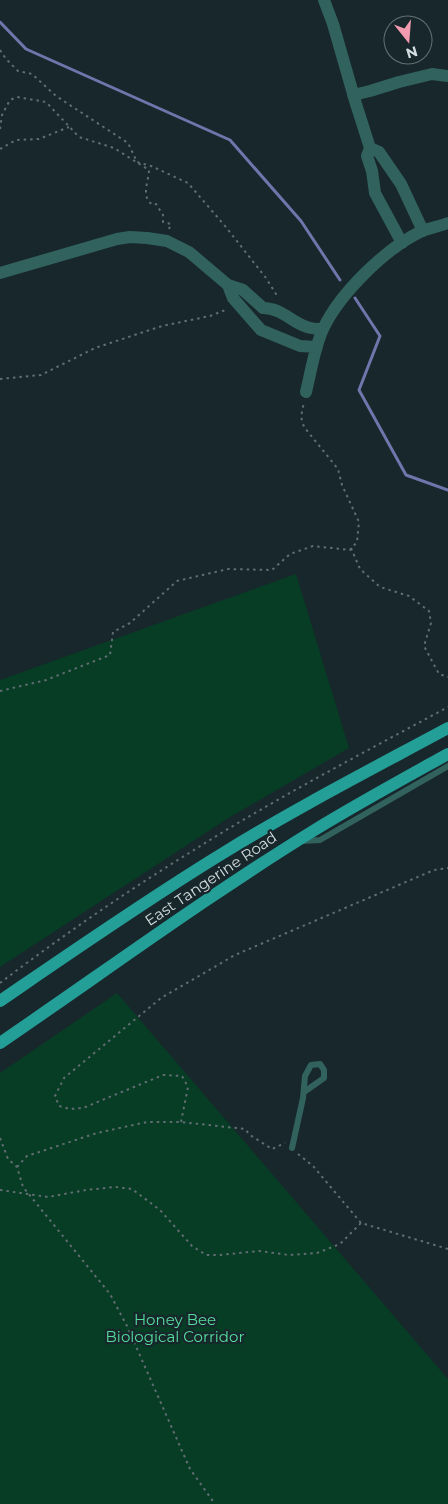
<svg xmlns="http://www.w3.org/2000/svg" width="448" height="1504" font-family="Montserrat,sans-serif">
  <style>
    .green { fill: #073c25 }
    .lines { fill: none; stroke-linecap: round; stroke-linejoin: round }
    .stream { stroke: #6e76ac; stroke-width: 3 }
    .path { stroke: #606d71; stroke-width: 2; stroke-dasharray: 2.5 4; stroke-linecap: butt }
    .lane { stroke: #31625e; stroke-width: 6 }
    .street { stroke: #31625e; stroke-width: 12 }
    .primary { stroke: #249f98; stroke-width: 12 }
    .labels { text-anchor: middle; stroke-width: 4.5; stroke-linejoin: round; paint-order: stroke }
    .street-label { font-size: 15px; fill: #d4dee0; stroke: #18272c }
    .park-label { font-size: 15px; fill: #55dd9d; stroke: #18272c }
  </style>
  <rect width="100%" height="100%" fill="#18272c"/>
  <!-- green -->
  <path class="green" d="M 296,574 L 349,748 L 227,819 L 0,967 L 0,680 Z
    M 117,993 L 448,1379 L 448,1504 L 0,1504 L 0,1073 Z"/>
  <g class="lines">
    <!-- stream -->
    <path class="stream" d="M 0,22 L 26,49 L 230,140 L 301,221 L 340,280
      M 355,298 L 380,336 L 359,390 L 406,475 L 448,490"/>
    <!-- path -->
    <path class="path" d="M 0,50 L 6,59 L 18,71 L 32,74 L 56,96 L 128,143 L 137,162 L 151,166 L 188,183 L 225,226 L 266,278 L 276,294 L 277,298
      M 0,129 L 2,115 L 10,100 L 17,97 L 46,102 L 79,137 L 114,148 L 149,170 C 149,181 140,197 153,205 L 156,204 L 163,215 L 163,222 L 171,224 L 169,229
      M 0,149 L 16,140 L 39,139 L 69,127
      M 0,379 L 41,375 L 95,348 L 162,326 L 210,316 L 228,309
      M 351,548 L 360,569 L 380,587 L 409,596 L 429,611 L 431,623 L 424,646 L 439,674 L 448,677
      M 0,691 L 46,680 L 110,655 L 113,632 L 130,623 L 177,581 L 228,569 L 272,570 L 290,554 L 313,546 L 350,550 L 357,542 L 359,522 L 342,485 L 338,469 L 304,427 L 301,417 L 304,402
      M 0,983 C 62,936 127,891 194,850 C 276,798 363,753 448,707
      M 181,1122 L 188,1087 L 182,1076 L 163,1075 L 83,1108 L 70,1109 L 59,1106 L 55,1096 L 64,1078 L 161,998 L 235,955 L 434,870 L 448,868
      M 0,1138 L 8,1159 L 17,1167 L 23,1187 L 110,1294 L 127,1326 L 190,1469 L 215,1504
      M 298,1154 L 313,1166 L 361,1223 L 448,1249
      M 17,1167 L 27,1156 L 97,1133 L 147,1122 L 181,1122 L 245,1129 L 250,1135 L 272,1149 L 285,1143
      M 0,1190 L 48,1197 L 86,1190 L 115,1187 L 132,1189 L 160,1210 L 192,1246 L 206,1255 L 220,1255 L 259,1251 L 289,1255 L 317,1253 L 340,1244 L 361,1223"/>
    <!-- lane -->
    <path class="lane" d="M 301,841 L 320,840 L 448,766
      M 292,1148 L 303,1098 L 305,1076 L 311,1065 L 320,1064 L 324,1070 L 324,1078 L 304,1092"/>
    <!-- street -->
    <path class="street" d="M 324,0 L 333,24 L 356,104 L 370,148 L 367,156 L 372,171 L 375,193 L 402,243
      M 353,95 L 370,91 L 399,82 L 432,74 L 448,76
      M 370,148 L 379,152 L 401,184 L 423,231
      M 0,273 L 117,239 L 130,237 L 147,238 L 167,241 L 189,252 L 228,285 L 243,290 L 263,308 C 282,308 291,322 307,327 C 312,329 318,329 323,329
      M 228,285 L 233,298 L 261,330 L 300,346 L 317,347
      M 306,392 C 311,372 314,349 323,329 C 340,293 386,248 422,231 C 430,228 440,226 448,223"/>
    <!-- primary -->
    <path class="primary" d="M 0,1001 C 73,951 145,901 220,855 C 294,809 372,769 448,728
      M 0,1043 C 104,972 206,897 313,831 C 357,804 403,779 448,754"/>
  </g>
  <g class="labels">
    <!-- street labels -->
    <g class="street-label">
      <text transform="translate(211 879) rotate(-34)" y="5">East Tangerine Road</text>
    </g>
    <!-- park labels -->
    <g class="park-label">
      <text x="175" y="1325">Honey Bee<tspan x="175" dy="17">Biological Corridor</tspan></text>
    </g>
  </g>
  <!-- north arrow -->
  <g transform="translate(408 40) rotate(163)"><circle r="24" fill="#18272c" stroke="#637074"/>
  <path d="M0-4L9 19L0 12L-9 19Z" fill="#f29aaf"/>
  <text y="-8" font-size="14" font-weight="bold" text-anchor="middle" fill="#d4dee0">N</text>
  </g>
</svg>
